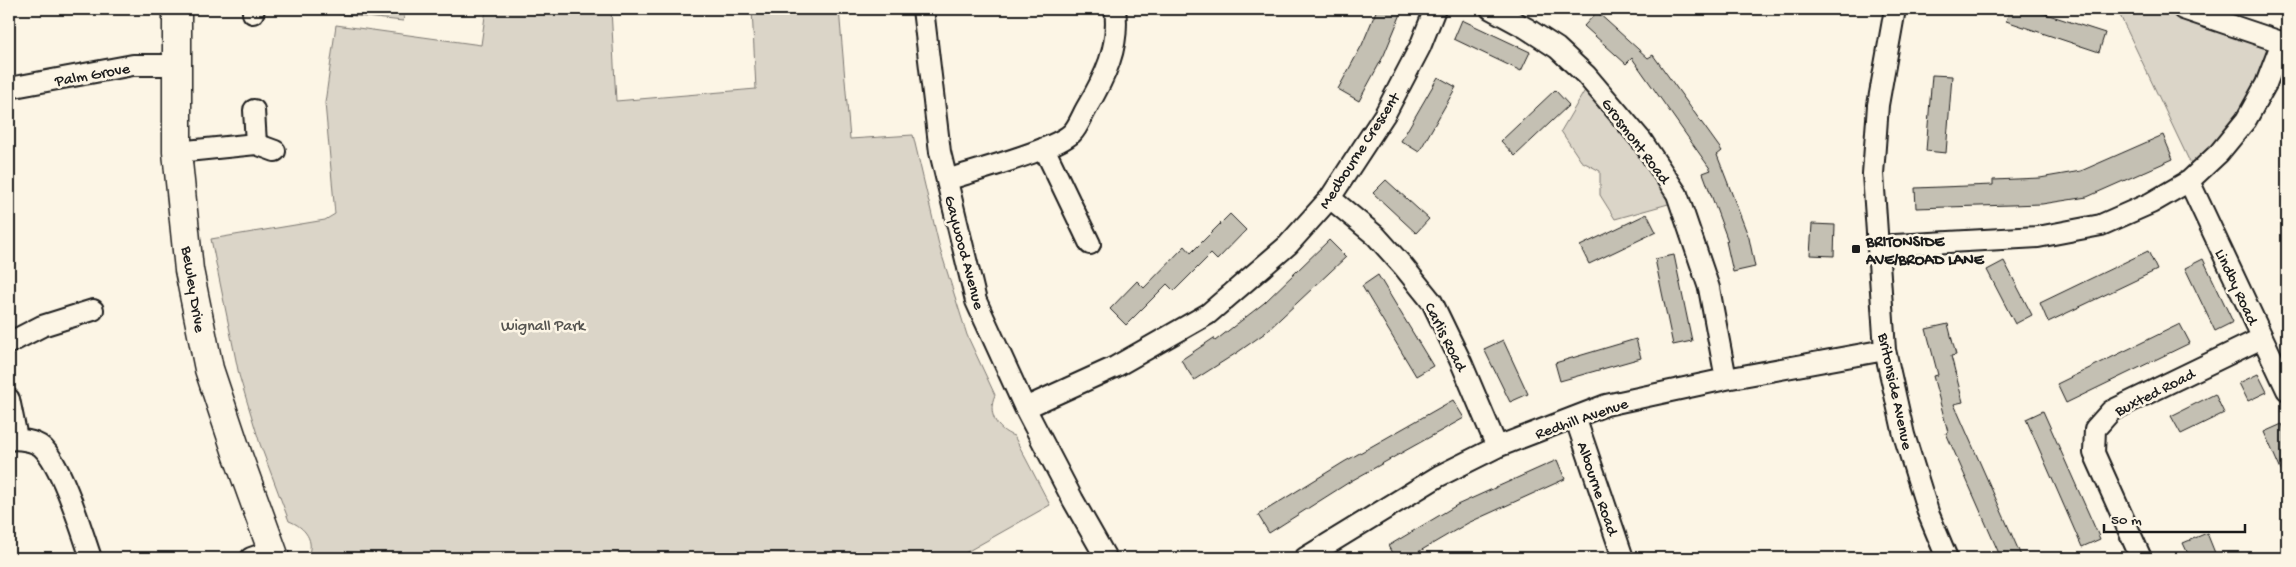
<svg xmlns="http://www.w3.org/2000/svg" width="2296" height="567" font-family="'Gochi Hand',sans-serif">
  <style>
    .green { fill: #dbd5c8; stroke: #7c7872 }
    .building { fill: #c4c0b3; stroke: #1c1c1c }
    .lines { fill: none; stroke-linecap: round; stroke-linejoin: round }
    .street-casing { stroke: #1c1c1c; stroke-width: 24 }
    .secondary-casing { stroke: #1c1c1c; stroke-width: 31 }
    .street { stroke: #fcf5e5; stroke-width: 20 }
    .secondary { stroke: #fcf5e5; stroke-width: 28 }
    .poi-dot { fill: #1c1c1c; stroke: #fcf5e5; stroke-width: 2 }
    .labels { text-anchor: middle; stroke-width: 5; stroke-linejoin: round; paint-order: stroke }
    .street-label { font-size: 16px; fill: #1c1c1c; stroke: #fcf5e5 }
    .poi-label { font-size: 16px; font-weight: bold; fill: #1c1c1c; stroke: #fcf5e5; text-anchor: start }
    .park-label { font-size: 16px; fill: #555450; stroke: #fcf5e5 }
  </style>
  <rect width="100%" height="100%" fill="#fcf5e5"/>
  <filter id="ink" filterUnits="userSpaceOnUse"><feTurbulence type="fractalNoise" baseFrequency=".02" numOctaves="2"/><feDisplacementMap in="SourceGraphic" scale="10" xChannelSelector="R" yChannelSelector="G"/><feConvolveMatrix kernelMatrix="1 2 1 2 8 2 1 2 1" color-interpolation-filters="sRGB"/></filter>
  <g filter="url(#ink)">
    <!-- green -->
    <path class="green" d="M 339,9 L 406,9 L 403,21 L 338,14 Z
      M 486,9 L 611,9 L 616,101 L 756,89 L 752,9 L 839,9 L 850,139 L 913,135 L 940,249 L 967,335 L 995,395 C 987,412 996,430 1014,436 L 1050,505 L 956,558 L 307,558 C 316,541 305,527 289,521 L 260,444 L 239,375 L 211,239 L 325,220 L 335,214 L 325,103 L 336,25 L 481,45 Z
      M 2117,9 L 2180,9 L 2282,42 L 2246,120 L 2196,175 Z
      M 1591,80 L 1679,201 L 1615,219 L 1600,195 L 1600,171 L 1581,161 L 1561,131 Z"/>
    <!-- building -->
    <path class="building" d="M 1377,9 L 1403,9 L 1384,55 L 1359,101 L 1338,89 L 1362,45 Z
      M 2010,9 L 2030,9 L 2105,33 L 2099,52 L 2006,21 Z
      M 1597,12 L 1648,58 L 1653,55 L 1722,151 L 1717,155 L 1749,238 L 1755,267 L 1733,272 L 1726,241 L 1728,241 L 1703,173 L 1711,170 L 1632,58 L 1626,64 L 1584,26 Z
      M 1462,20 L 1530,52 L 1521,71 L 1454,39 Z
      M 1932,75 L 1952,76 L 1946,153 L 1926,151 Z
      M 1438,77 L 1456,87 L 1419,152 L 1401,141 Z
      M 1555,90 L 1569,105 L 1515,156 L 1501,141 Z
      M 2163,135 L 2173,159 L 2087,197 L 2042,204 L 1916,208 L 1915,188 L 1993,185 L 1993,180 L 2040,178 L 2081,171 Z
      M 1386,180 L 1429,219 L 1416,233 L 1373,193 Z
      M 1230,214 L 1246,230 L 1217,260 L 1211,254 L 1174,291 L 1167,284 L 1126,325 L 1110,309 L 1137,281 L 1144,288 L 1185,246 L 1191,253 Z
      M 1647,214 L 1656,232 L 1589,264 L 1580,246 Z
      M 1812,224 L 1835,225 L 1834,256 L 1810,255 Z
      M 1329,240 L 1346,257 L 1265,333 L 1238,352 L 1194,380 L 1181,360 L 1214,338 L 1215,341 L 1264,303 Z
      M 2148,251 L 2157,270 L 2048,322 L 2040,303 Z
      M 1674,255 L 1692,341 L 1673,345 L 1655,259 Z
      M 2203,259 L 2233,322 L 2215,331 L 2185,268 Z
      M 2004,261 L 2032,315 L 2015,324 L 1987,270 Z
      M 1378,275 L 1433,366 L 1416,376 L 1362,286 Z
      M 1948,324 L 1956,355 L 1951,356 L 1963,402 L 1954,404 L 2022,558 L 2001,558 L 1946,433 L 1948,432 L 1933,376 L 1938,375 L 1926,329 Z
      M 2180,324 L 2190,343 L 2066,403 L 2057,384 Z
      M 1636,339 L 1641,358 L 1560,381 L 1555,363 Z
      M 1503,340 L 1528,394 L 1510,402 L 1484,349 Z
      M 2258,374 L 2267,392 L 2248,401 L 2239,383 Z
      M 2215,394 L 2224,413 L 2181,434 L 2171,416 Z
      M 1453,400 L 1464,418 L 1351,481 L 1269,533 L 1258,515 L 1344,462 Z
      M 2043,411 L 2100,539 L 2082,547 L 2026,419 Z
      M 2282,424 L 2287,435 L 2287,484 L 2264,432 Z
      M 1557,460 L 1565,479 L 1468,523 L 1408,558 L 1395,558 L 1388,546 L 1457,505 Z
      M 2207,533 L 2217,558 L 2190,558 L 2183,543 Z"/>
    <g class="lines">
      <defs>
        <path id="street" d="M 923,9 L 940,152 L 976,301 L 1025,408 L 1073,500 L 1106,558
          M 1491,9 L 1526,28 L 1557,48 L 1586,75 L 1642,141 L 1677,194 L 1709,288 L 1726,379
          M 1895,9 L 1878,105 L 1873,174 L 1885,350 L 1904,435 L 1929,515 L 1947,558
          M 2183,9 L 2287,44
          M 253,13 L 254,9
          M 9,88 L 133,65 L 176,65
          M 254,110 L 256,144
          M 1044,148 L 1090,244
          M 177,152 L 256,144 L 275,151
          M 947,180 C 973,171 1055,150 1072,133 C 1078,127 1082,116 1086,109 C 1105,77 1120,47 1115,9
          M 2189,181 L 2287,390
          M 1330,198 L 1376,236 L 1403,266 L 1432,302 L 1461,362 L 1497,447
          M 1877,246 L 2038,237 L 2101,225 L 2151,203 L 2189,181 L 2219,153 L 2246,120 L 2266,84 L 2282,42
          M 9,343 L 42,326 L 93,310
          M 9,399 L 17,438
          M 1025,408 L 1115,367 L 1208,314 L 1288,245 L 1330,198 L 1385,114 L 1420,47 L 1435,9
          M 1575,417 L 1623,558
          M 9,440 C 18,438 35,441 42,447 C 62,465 82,532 91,558
          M 251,558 L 271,551
          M 1305,558 L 1439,476 L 1497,447 L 1606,405 L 1726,379 L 1885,350
          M 2141,558 L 2094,453 L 2095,429 L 2111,411 L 2262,338"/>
        <path id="secondary" d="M 177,9 L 177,152 L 189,270 L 209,369 L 238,456 L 275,558"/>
      </defs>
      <!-- street casing -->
      <use href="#street" class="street-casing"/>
      <!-- secondary casing -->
      <use href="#secondary" class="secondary-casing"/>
      <!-- street -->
      <use href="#street" class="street"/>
      <!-- secondary -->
      <use href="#secondary" class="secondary"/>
    </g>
  </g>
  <!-- markers -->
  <rect class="poi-dot" x="1851" y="244" width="10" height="10" rx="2.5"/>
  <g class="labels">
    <!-- street labels -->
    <g class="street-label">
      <text transform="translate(92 73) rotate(-10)" y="6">Palm Grove</text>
      <text transform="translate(1637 140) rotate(53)" y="6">Grosmont Road</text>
      <text transform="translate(1358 150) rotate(-57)" y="6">Medbourne Crescent</text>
      <text transform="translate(966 252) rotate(75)" y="6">Gaywood Avenue</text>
      <text transform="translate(2238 286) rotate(65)" y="6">Lindby Road</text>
      <text transform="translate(195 289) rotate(81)" y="6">Bewley Drive</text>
      <text transform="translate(1447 336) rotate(63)" y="6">Carlis Road</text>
      <text transform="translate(1897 391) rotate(78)" y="6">Britonside Avenue</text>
      <text transform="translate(2154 391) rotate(-27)" y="6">Buxted Road</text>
      <text transform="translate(1581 417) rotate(-19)" y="6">Redhill Avenue</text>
      <text transform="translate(1599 488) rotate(71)" y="6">Albourne Road</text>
    </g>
    <!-- poi labels -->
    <g class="poi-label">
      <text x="1866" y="246">BRITONSIDE<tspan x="1866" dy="18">AVE/BROAD LANE</tspan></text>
    </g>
    <!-- park labels -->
    <g class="park-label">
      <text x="543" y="330">Wignall Park</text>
    </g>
  </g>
  <!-- margin -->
  <rect width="2296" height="567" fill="none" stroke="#fcf5e5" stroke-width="30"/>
  <rect x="15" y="15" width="2266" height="537" fill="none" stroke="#1c1c1c" stroke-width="2" filter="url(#ink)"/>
  <!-- scale -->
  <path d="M2104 524v8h141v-8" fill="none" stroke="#1c1c1c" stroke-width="2.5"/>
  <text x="2111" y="524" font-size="15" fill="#1c1c1c" stroke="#fcf5e5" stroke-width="4" paint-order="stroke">50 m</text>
</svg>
